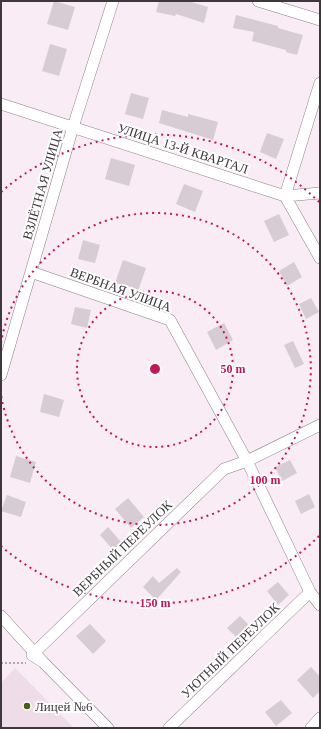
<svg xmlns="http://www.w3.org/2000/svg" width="321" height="729" font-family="'Times New Roman',serif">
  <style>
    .built { fill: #efdce9 }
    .building { fill: #d7ccd3 }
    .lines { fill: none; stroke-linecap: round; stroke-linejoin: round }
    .minor-casing { stroke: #8b8188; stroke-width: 12 }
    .path { stroke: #b2a8ae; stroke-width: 2; stroke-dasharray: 2 2; stroke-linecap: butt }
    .minor { stroke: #fff; stroke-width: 11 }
    .ring { fill: none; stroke: #c2185b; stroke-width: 2; stroke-dasharray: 2 4 }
    .poi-dot { fill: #456112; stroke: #fefefe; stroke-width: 1.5 }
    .labels { text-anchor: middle; stroke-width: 4; stroke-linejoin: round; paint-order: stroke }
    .street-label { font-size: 13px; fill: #3d383b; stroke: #fefefe }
    .poi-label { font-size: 13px; fill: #3d383b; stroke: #fefefe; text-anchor: start }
    .centre { fill: #c2185b; stroke: #fefefe; stroke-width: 2 }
    .ring-label { font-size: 12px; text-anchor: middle; font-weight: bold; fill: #c2185b; stroke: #fefefe; stroke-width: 4; stroke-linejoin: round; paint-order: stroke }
  </style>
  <rect width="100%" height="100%" fill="#f9ecf4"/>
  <!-- built -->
  <path class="built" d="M 15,668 L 74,728 L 1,728 L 1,683 Z"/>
  <!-- building -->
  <path class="building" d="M 54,1 L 75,7 L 68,30 L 47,24 Z
    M 159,1 L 188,1 L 208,7 L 204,23 L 176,14 L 175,16 L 156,12 Z
    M 236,15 L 278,26 L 278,28 L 303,35 L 297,55 L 286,52 L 286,50 L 252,41 L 254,32 L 233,28 Z
    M 50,44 L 67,49 L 59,76 L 42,71 Z
    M 131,93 L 149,98 L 143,119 L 125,114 Z
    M 162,110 L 188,117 L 188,114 L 218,122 L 213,140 L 159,123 Z
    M 267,133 L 284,139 L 276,159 L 260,152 Z
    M 111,158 L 135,165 L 129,186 L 105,179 Z
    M 184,184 L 203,191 L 195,212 L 176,204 Z
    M 279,214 L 289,235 L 274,242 L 264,221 Z
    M 83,240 L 100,245 L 95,263 L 78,259 Z
    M 123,260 L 146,268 L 138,291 L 115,283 Z
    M 294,262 L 302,277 L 287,286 L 279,271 Z
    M 311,298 L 319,312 L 306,319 L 299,304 Z
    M 75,307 L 91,310 L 87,328 L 71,324 Z
    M 224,323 L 233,340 L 216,350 L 207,332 Z
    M 293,341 L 304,364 L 295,368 L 284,345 Z
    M 44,394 L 64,400 L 59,417 L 40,412 Z
    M 16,456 L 36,462 L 30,483 L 10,477 Z
    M 290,460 L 297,473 L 282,481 L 275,467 Z
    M 309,494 L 315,507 L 301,514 L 295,501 Z
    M 7,495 L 26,502 L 21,517 L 1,511 Z
    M 128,498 L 144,517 L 131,528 L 115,509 Z
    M 108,527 L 122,543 L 114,551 L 100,535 Z
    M 177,568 L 181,572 L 156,600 L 143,587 L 153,576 L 159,583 Z
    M 278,582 L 289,595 L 278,605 L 267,591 Z
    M 240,616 L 253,629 L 240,641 L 227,628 Z
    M 90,624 L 106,641 L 93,654 L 76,636 Z
    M 311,667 L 320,677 L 320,691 L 313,698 L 297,680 Z
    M 281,700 L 292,713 L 276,726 L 265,712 Z"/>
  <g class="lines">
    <defs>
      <path id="minor" d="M 258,1 L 320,20
        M 320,83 L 285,196 L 320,258
        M 1,104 L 285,196 L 320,193
        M 31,272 L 170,320 L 247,461 L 310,592 L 320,605
        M 1,375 L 73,127 L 113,1
        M 1,616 L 43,662 L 108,728
        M 43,662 L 32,655 L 224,469 L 247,461 L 320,425
        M 169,728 L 310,592
        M 311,728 L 320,718"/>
    </defs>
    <!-- minor casing -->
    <use href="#minor" class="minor-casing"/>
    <!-- path -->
    <path class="path" d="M 1,663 L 26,663"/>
    <!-- minor -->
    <use href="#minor" class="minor"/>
  </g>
  <!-- distance rings -->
  <g class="ring">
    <circle cx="155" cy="369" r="78"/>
    <path d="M1 343A156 156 0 1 1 1 395"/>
    <path d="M319 536A234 234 0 0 1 1 546M1 192A234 234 0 0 1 319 202"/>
  </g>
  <!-- markers -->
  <circle class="poi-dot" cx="27" cy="706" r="4"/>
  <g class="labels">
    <!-- street labels -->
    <g class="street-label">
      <text transform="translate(183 148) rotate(18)" y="5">УЛИЦА 13-Й КВАРТАЛ</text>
      <text transform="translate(42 184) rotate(-74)" y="5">ВЗЛЁТНАЯ УЛИЦА</text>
      <text transform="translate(121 289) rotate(20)" y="5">ВЕРБНАЯ УЛИЦА</text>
      <text transform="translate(122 548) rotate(-44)" y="5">ВЕРБНЫЙ ПЕРЕУЛОК</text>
      <text transform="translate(230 650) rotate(-44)" y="5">УЮТНЫЙ ПЕРЕУЛОК</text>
    </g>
    <!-- poi labels -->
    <g class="poi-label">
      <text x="35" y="711">Лицей №6</text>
    </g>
  </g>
  <circle cx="155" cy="369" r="6" class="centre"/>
  <g class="ring-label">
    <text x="233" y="373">50 m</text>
    <text x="265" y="484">100 m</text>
    <text x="155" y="607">150 m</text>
  </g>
  <!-- border -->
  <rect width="321" height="729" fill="none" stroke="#3d383b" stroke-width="4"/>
</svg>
